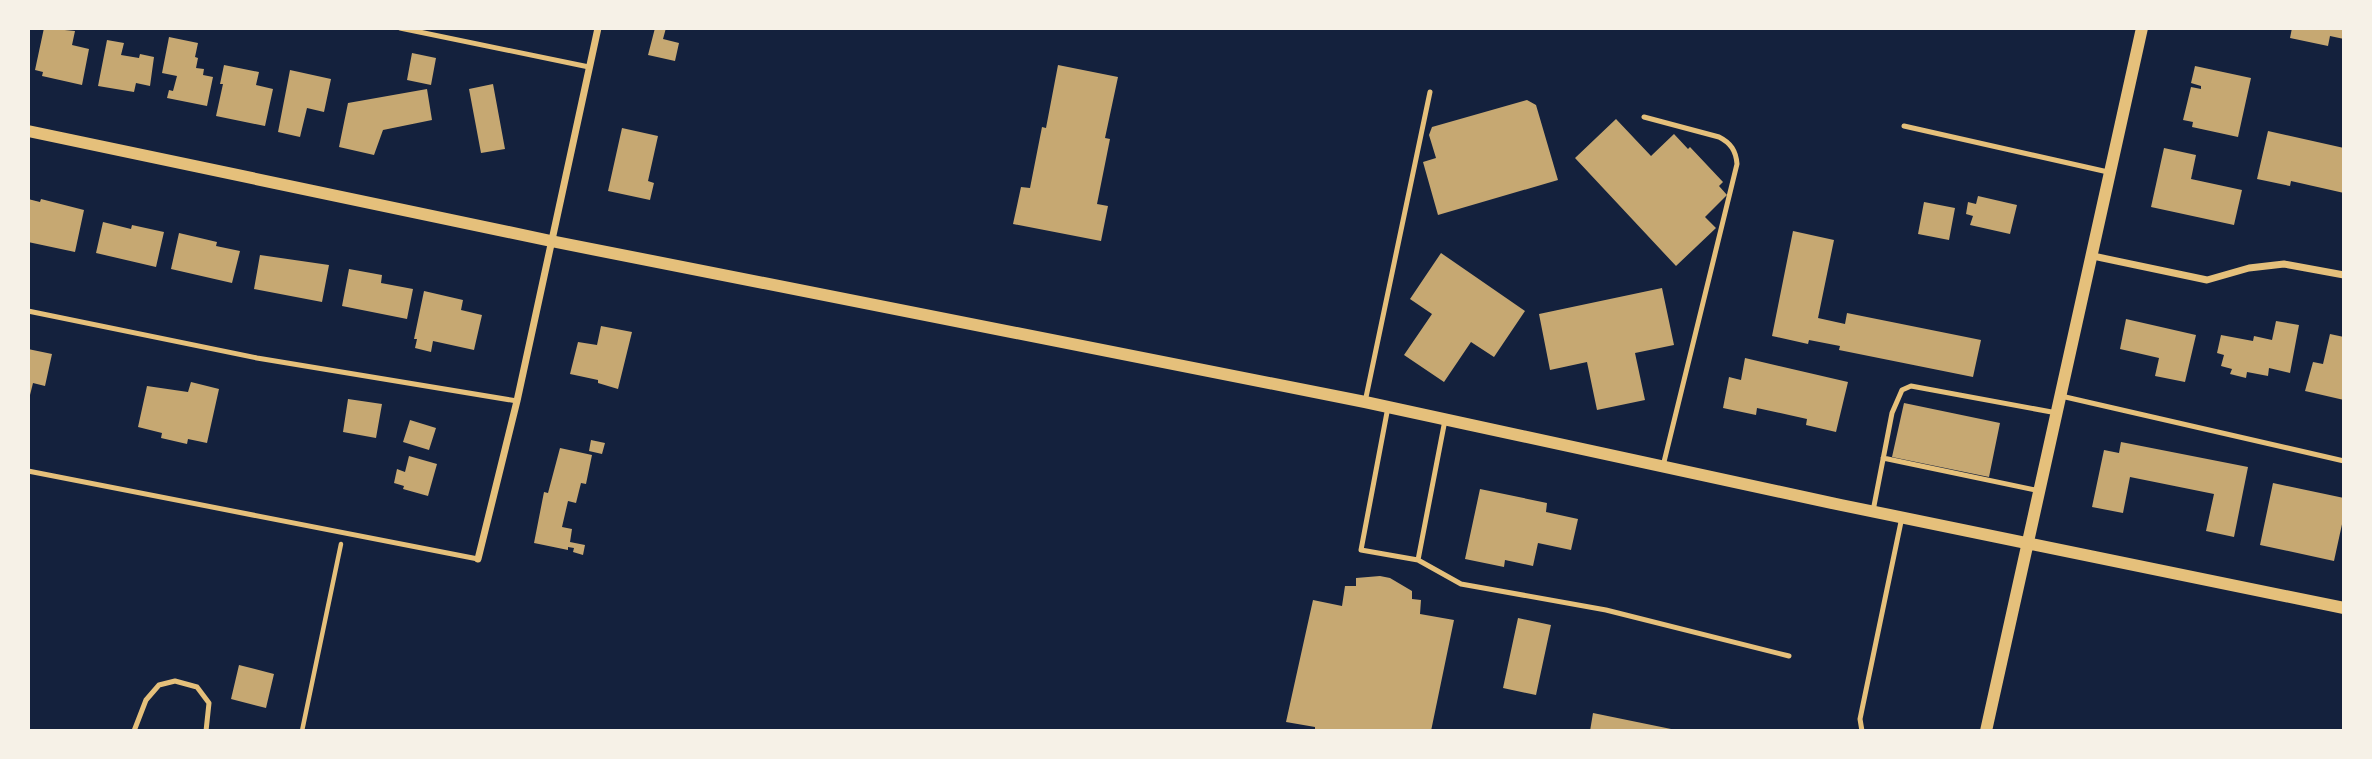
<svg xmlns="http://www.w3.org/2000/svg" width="2372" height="759" font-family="'Noto Serif',serif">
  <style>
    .building { fill: #c6a872 }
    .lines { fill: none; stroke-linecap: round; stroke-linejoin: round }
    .path { stroke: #e5c07b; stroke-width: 4.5 }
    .service { stroke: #e5c07b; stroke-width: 5 }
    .minor { stroke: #e5c07b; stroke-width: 7 }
    .tertiary { stroke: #e5c07b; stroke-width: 12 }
  </style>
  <rect width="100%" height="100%" fill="#14213d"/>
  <!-- building -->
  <path class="building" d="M 44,28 L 75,31 L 72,45 L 89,49 L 82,85 L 42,76 L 43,72 L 35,70 Z
    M 655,28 L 666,28 L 663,39 L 679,43 L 675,61 L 648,55 Z
    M 2292,28 L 2344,28 L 2344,39 L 2330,36 L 2328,46 L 2290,38 Z
    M 169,37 L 198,43 L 195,57 L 198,58 L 196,68 L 204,69 L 203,75 L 213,77 L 207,106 L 167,98 L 169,90 L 173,91 L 177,76 L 162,73 Z
    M 107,40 L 124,43 L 121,55 L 139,58 L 140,54 L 154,57 L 150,86 L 136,83 L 134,92 L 98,86 Z
    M 412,53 L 436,58 L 431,85 L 407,80 Z
    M 224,65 L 259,72 L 256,85 L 273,89 L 265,126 L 216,116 L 223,84 L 220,84 Z
    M 1058,65 L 1118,77 L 1105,138 L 1110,139 L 1097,204 L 1108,206 L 1101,241 L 1013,224 L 1021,187 L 1030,188 L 1042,127 L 1046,128 Z
    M 2195,66 L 2251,78 L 2238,137 L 2192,127 L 2193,122 L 2183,120 L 2191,87 L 2201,89 L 2201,86 L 2191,83 Z
    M 290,70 L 331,79 L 324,112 L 307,108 L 300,137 L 278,132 Z
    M 493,84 L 505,149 L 481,153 L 469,89 Z
    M 427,89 L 432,120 L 383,130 L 374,155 L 339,147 L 348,103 Z
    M 1527,100 L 1536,105 L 1558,180 L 1438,215 L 1423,162 L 1436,158 L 1429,135 L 1432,127 Z
    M 1616,119 L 1651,156 L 1674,134 L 1688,149 L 1690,147 L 1723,182 L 1719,186 L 1727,195 L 1705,217 L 1716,228 L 1676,266 L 1575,158 Z
    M 622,128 L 658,136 L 648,181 L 654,183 L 650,200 L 608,191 Z
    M 2268,131 L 2344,148 L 2344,193 L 2291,181 L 2290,186 L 2257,179 Z
    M 2164,148 L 2196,155 L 2191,179 L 2242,190 L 2234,225 L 2151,207 Z
    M 1978,196 L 2017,205 L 2010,234 L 1970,225 L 1973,216 L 1966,214 L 1968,202 L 1976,204 Z
    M 28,199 L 40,202 L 41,199 L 84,210 L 75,252 L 28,242 Z
    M 1924,202 L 1955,208 L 1949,240 L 1918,234 Z
    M 103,222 L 131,229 L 132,225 L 164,232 L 156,267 L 96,253 Z
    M 1793,231 L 1834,240 L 1818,318 L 1845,324 L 1847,313 L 1981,340 L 1973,377 L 1839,350 L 1840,346 L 1809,340 L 1808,344 L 1772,336 Z
    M 179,233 L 217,242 L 216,246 L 240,251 L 232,283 L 171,269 Z
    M 1441,253 L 1525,311 L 1494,357 L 1471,342 L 1444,382 L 1404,355 L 1432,314 L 1410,299 Z
    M 260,255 L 329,265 L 322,302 L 254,289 Z
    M 349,269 L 382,275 L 381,283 L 413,289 L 407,319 L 342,306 Z
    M 1662,288 L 1674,345 L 1635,353 L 1645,400 L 1597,410 L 1587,362 L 1550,370 L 1539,314 Z
    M 424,291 L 463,300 L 461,310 L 482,315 L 474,350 L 433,341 L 431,352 L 415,348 L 417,339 L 414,339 Z
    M 2126,319 L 2196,335 L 2185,382 L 2155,376 L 2159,358 L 2120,349 Z
    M 2276,321 L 2299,325 L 2290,373 L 2269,368 L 2268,376 L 2247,372 L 2246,378 L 2230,374 L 2232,369 L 2221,366 L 2224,355 L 2217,353 L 2221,335 L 2253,341 L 2254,336 L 2272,340 Z
    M 601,326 L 632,332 L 618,389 L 598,383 L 598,380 L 570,374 L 578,342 L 597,345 Z
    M 2330,334 L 2344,337 L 2344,400 L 2305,391 L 2313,362 L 2323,364 Z
    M 28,349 L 52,354 L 45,386 L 33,383 L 29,399 Z
    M 1745,358 L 1848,382 L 1836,432 L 1806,425 L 1807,419 L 1757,408 L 1756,415 L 1723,408 L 1729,377 L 1741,380 Z
    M 191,382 L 219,389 L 207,443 L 188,439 L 187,444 L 161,438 L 162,433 L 138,427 L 147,386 L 188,392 Z
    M 348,399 L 382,404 L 376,438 L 343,432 Z
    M 1904,403 L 2000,423 L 1989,477 L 1892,457 Z
    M 410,420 L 436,428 L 429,450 L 403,442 Z
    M 591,440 L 605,443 L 602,454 L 589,451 Z
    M 2121,442 L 2248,467 L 2234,537 L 2206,531 L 2214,494 L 2130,477 L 2123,513 L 2092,507 L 2104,450 L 2119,453 Z
    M 560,448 L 592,455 L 586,484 L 581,483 L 576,503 L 568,501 L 562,527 L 572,529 L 570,542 L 585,545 L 583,555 L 573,552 L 574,548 L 568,547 L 568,550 L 534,543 L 544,492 L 548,493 Z
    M 409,456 L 437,464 L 428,496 L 403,489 L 404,486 L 394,483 L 397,469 L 405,472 Z
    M 2273,483 L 2344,498 L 2344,515 L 2334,561 L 2260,545 Z
    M 1480,489 L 1547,503 L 1546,512 L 1578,519 L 1571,550 L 1538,543 L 1533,566 L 1505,560 L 1504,567 L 1465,559 Z
    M 1380,576 L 1390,578 L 1412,591 L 1412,599 L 1421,600 L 1420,614 L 1454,620 L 1431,731 L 1315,731 L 1315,727 L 1286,722 L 1313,600 L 1342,606 L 1345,586 L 1356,586 L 1356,578 Z
    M 1518,618 L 1551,625 L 1536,695 L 1503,688 Z
    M 239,665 L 274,674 L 266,708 L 231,699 Z
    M 1593,713 L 1676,730 L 1676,731 L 1590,731 Z"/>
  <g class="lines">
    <!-- path -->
    <path class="path" d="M 302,731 L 341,544"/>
    <!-- service -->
    <path class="service" d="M 400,28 L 589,67
      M 1644,117 L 1719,137 C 1731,143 1736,151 1737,164 L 1663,466
      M 1904,126 L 2108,172
      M 28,311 L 257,358 L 517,401
      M 2061,396 L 2344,461
      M 1365,402 L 1430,92
      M 1388,407 L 1361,550 L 1418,560 L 1445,420
      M 1883,458 L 2040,491
      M 28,471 L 478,559
      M 1873,511 L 1892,413 L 1902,390 L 1911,386 L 2057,413
      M 1418,560 L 1461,584 L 1606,610 L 1789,656
      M 134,731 L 146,700 L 159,685 L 175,681 L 197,687 L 209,703 L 206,731
      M 1862,731 L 1860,719 L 1902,517"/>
    <!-- minor -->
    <path class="minor" d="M 2093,256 L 2207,280 L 2249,268 L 2284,264 L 2344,275
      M 478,559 L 517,401 L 598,28"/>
    <!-- tertiary -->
    <path class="tertiary" d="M 28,131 L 551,241 L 1365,402 L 1841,505 L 2344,608
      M 1986,731 L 2142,28"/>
  </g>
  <!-- border -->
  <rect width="2372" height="759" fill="none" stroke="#f6f1e7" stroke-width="60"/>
</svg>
